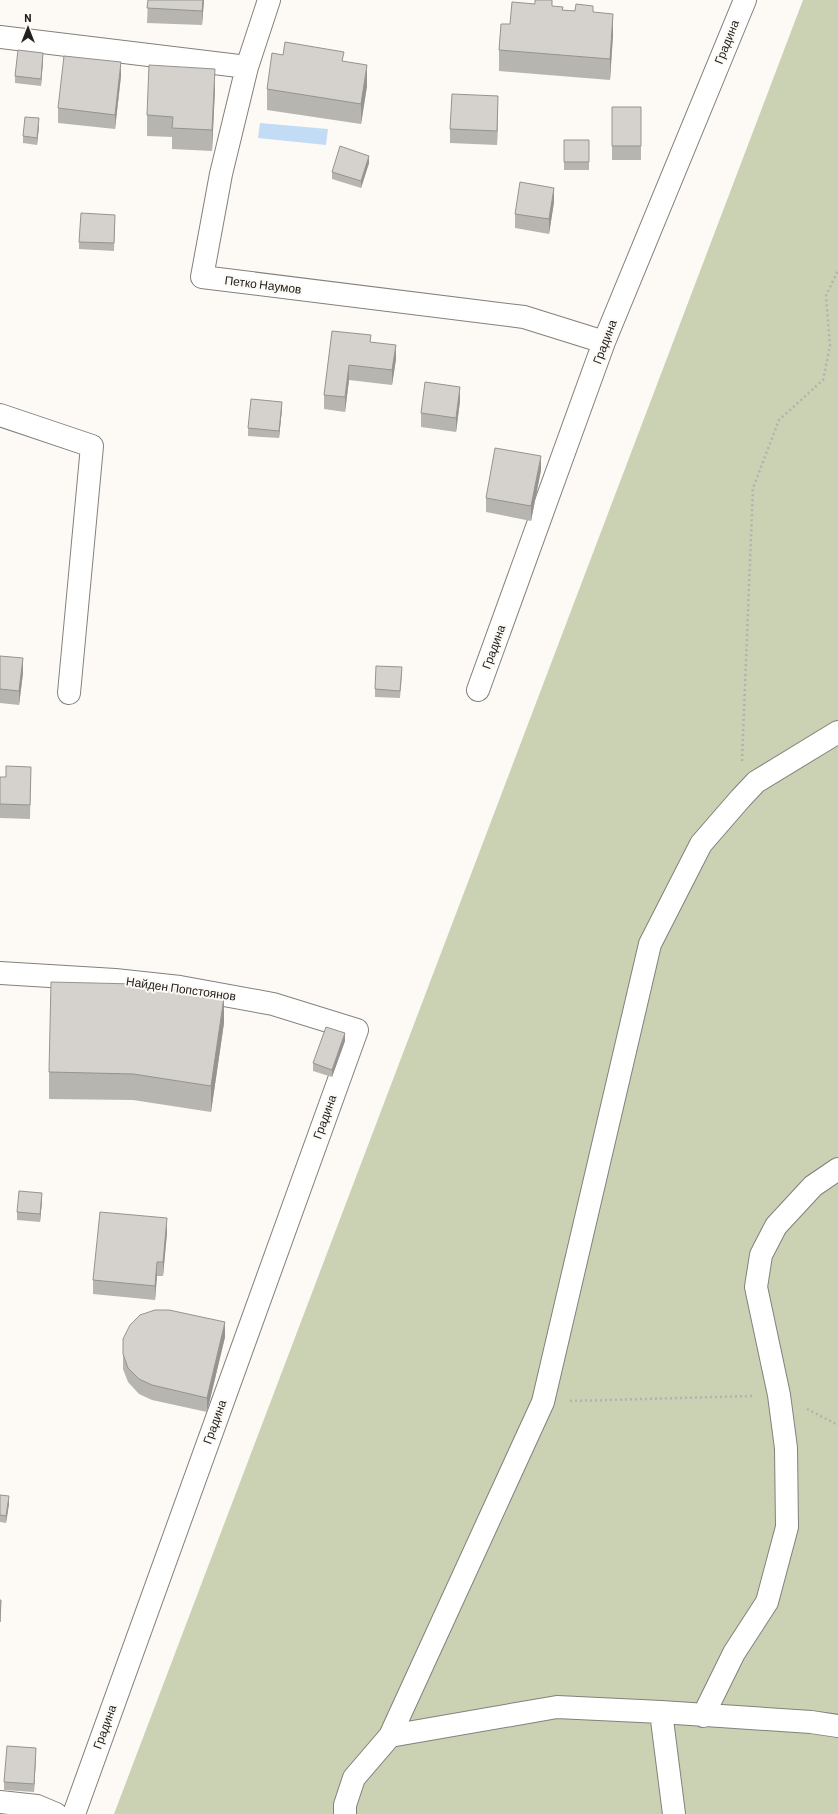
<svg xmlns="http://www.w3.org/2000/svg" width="838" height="1814" font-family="Barlow,sans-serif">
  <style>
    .green { fill: #cad2b3 }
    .water { fill: #c3dcf5 }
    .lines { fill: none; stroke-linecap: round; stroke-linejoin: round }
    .minor-casing { stroke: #83807c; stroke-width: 24 }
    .path { stroke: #b4b1ae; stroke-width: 2.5; stroke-dasharray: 2 3; stroke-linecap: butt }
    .minor { stroke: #fff; stroke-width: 22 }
    .wall { fill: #b7b5b0 }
    .shaded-wall { fill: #959390 }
    .building { fill: #d5d2cd; stroke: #959390 }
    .labels { text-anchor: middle; stroke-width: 4; stroke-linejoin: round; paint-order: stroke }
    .street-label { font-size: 12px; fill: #232120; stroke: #fdfaf5 }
  </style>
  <rect width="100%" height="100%" fill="#fdfaf5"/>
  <!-- green -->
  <path class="green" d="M 803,0 L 838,0 L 838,1814 L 114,1814 Z"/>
  <!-- water -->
  <path class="water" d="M 260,123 L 328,129 L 326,145 L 258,138 Z"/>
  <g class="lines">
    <defs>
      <path id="minor" d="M 269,0 L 247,67 L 221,174 L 202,277 L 524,317 L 604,342
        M 0,37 L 247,67
        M 0,415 L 92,446 L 69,693
        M 478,690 L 604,342 L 745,0
        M 0,973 L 115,980 L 180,987 L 273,1004 L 357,1030 L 74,1814
        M 661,1712 L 674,1814
        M 703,1716 L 734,1653 L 767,1602 L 787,1527 L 786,1448 L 779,1395 L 756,1287 L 761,1255 L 776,1226 L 813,1186 L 838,1169
        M 390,1736 L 543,1402 L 650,944 L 701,844 L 740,799 L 756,782 L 838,732
        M 0,1802 L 37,1806 L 56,1814
        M 345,1814 L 345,1805 L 354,1778 L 390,1736 L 557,1707 L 661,1712 L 811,1722 L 838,1726"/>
    </defs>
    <!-- minor casing -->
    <use href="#minor" class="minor-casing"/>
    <!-- path -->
    <path class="path" d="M 742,761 L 753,488 L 779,420 L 823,380 L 830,346 L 826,296 L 838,270
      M 570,1401 L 753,1396
      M 807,1409 L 838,1425"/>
    <!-- minor -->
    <use href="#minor" class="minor"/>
  </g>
  <!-- wall -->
  <path class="wall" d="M 148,0 L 204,0 L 202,25 L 147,23 Z
    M 552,6 L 563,10 L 593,12 L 613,35 L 610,80 L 499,71 L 499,50 Z
    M 283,55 L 344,61 L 367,86 L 361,124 L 267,110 L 267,89 Z
    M 43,60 L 41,86 L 15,83 L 15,76 Z
    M 121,76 L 115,129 L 58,123 L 58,108 Z
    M 215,89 L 212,151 L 172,149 L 172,137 L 147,136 L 147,115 Z
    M 612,107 L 641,107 L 641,160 L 612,160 Z
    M 498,110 L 497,145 L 450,143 L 450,129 Z
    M 39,126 L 37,145 L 23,143 L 23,136 Z
    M 564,140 L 589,140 L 589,170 L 564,170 Z
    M 369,163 L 361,188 L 332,179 L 332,172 Z
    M 554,202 L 549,234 L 515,228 L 515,214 Z
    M 115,222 L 114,251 L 79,249 L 79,242 Z
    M 332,331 L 371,342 L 396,359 L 392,385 L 349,380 L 345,412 L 324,409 L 324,395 Z
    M 460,401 L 456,432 L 421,427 L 421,413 Z
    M 282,409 L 279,438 L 248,436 L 248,428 Z
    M 541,470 L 531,521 L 486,512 L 486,498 Z
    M 0,656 L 23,673 L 19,705 L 0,703 Z
    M 402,675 L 400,698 L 375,697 L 375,689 Z
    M 31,767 L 30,819 L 0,818 L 0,777 L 6,777 Z
    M 224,1023 L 211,1112 L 133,1100 L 49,1099 L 49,1072 Z
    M 345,1041 L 332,1077 L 313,1071 L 313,1063 Z
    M 42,1201 L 40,1222 L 17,1220 L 17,1212 Z
    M 167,1233 L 163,1276 L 157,1276 L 155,1300 L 93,1294 L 93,1280 Z
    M 225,1337 L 207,1412 L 152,1400 L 139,1394 L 128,1382 L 123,1369 L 123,1339 Z
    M 0,1495 L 9,1504 L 6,1523 L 0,1522 Z
    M 36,1755 L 34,1792 L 4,1790 L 4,1782 Z"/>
  <!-- shaded-wall -->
  <path class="shaded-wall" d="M 203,0 L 204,0 L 202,25 L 202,11 Z
    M 613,14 L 613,35 L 610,80 L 610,59 Z
    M 43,53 L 43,60 L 41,86 L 41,79 Z
    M 121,62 L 121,76 L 115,129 L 115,115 Z
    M 367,65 L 367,86 L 361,124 L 361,104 Z
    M 215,69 L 215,89 L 212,151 L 212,130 Z
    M 498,96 L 498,110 L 497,145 L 497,131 Z
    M 39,118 L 39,126 L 37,145 L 37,138 Z
    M 369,156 L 369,163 L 361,188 L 361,181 Z
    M 554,188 L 554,202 L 549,234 L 549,219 Z
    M 396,345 L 396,359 L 392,385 L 392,370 Z
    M 349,365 L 349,380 L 345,412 L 345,397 Z
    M 460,387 L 460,401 L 456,432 L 456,418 Z
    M 282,402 L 282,409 L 279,438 L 279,431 Z
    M 541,456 L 541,470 L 531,521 L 531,506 Z
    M 23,658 L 23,673 L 19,705 L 19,691 Z
    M 224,997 L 224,1023 L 211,1112 L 211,1086 Z
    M 345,1033 L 345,1041 L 332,1077 L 332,1070 Z
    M 42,1193 L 42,1201 L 40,1222 L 40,1214 Z
    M 167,1218 L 167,1233 L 163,1276 L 163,1262 Z
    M 157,1262 L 157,1276 L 155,1300 L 155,1286 Z
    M 225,1322 L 225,1337 L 207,1412 L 207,1398 Z
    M 9,1496 L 9,1504 L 6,1523 L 6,1516 Z
    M 36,1748 L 36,1755 L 34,1792 L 34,1784 Z"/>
  <!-- building -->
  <path class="building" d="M 148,0 L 203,0 L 202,11 L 147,8 Z
    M 535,0 L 552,0 L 552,6 L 563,7 L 562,10 L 575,11 L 576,4 L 593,6 L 593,12 L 613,14 L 610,59 L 499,50 L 501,24 L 510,24 L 512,2 L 535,4 Z
    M 285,42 L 344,52 L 342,61 L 367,65 L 361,104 L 267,89 L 272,53 L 283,55 Z
    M 18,50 L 43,53 L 41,79 L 15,76 Z
    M 64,56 L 121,62 L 115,115 L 58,108 Z
    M 149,65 L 215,69 L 212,130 L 172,128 L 173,117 L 147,115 Z
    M 452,94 L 498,96 L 497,131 L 450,129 Z
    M 612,107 L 641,107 L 641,146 L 612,146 Z
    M 25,117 L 39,118 L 37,138 L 23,136 Z
    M 564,140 L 589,140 L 589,162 L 564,162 Z
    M 340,146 L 369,156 L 361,181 L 332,172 Z
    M 520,182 L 554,188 L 549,219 L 515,214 Z
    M 81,213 L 115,215 L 114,243 L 79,242 Z
    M 332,331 L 371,335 L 370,342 L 396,345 L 392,370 L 349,365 L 345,397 L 324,395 Z
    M 425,382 L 460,387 L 456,418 L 421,413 Z
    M 251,399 L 282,402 L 279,431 L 248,428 Z
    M 495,448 L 541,456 L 531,506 L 486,498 Z
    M 0,656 L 23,658 L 19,691 L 0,689 Z
    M 376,666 L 402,667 L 400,691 L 375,689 Z
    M 6,766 L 31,767 L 30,805 L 0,804 L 0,777 L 6,777 Z
    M 51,982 L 135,984 L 224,997 L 211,1086 L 133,1074 L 49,1072 Z
    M 326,1027 L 345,1033 L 332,1070 L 313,1063 Z
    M 19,1191 L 42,1193 L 40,1214 L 17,1212 Z
    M 100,1212 L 167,1218 L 163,1262 L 157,1262 L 155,1286 L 93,1280 Z
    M 155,1310 L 169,1310 L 225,1322 L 207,1398 L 152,1385 L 139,1379 L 128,1368 L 123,1354 L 123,1339 L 130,1325 L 140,1315 Z
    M 0,1495 L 9,1496 L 6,1516 L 0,1515 Z
    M 0,1600 L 1,1600 L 0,1622 Z
    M 7,1746 L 36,1748 L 34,1784 L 4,1782 Z"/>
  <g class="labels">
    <!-- street labels -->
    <g class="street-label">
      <text transform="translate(727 42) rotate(-68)" y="4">Градина</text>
      <text transform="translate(263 285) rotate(7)" y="4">Петко Наумов</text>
      <text transform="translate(605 342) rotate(-69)" y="4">Градина</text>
      <text transform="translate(494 647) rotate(-70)" y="4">Градина</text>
      <text transform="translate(181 989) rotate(8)" y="4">Найден Попстоянов</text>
      <text transform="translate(325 1117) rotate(-70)" y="4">Градина</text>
      <text transform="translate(215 1422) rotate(-70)" y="4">Градина</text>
      <text transform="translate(105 1727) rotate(-70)" y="4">Градина</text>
    </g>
  </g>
  <!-- north arrow -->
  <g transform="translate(28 28)" stroke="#fdfaf5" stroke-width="3" paint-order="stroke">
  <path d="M0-3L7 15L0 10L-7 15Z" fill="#232120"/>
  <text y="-6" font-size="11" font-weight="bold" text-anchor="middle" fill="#232120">N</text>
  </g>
</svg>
